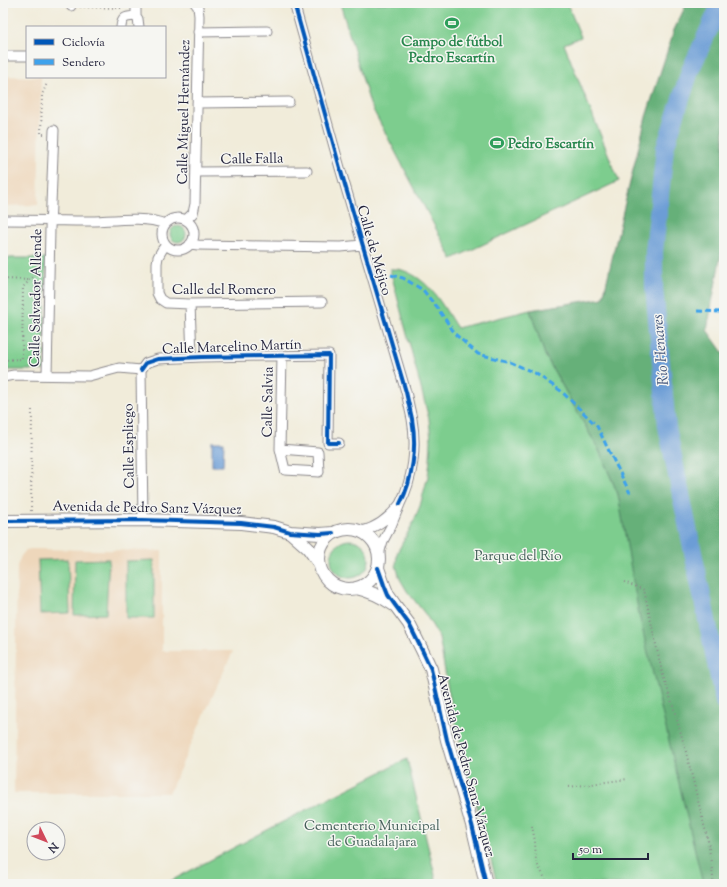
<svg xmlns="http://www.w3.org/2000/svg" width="727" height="887" font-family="'Sorts Mill Goudy',serif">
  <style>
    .built { fill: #eed7bb }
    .green { fill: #7dcd8e; stroke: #507864 }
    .forest { fill: #66b079; stroke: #44695a }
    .water { fill: #6c9dd6; stroke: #476088 }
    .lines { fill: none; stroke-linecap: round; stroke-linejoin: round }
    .river { stroke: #6c9dd6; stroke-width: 18 }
    .minor-casing { stroke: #8a878a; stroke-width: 11 }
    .tertiary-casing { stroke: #8a878a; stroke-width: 14 }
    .path { stroke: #8a878a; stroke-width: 2; stroke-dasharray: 1 3; stroke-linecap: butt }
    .minor { stroke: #fff; stroke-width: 9 }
    .tertiary { stroke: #fff; stroke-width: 12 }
    .quiet { stroke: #3ea2ec; stroke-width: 3; stroke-dasharray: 6 3; stroke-linecap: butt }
    .cycleway-casing { stroke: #f6f6f2; stroke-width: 6 }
    .cycleway { stroke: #0057b8; stroke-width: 4 }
    .labels { text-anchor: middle; stroke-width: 3; stroke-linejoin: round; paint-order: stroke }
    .leisure-label { font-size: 14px; font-weight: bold; fill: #27864d; stroke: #f6f6f2 }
    .street-label { font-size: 14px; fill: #22223b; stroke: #f6f6f2 }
    .park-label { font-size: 14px; fill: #425e58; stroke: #f6f6f2 }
    .water-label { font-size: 15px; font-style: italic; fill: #405379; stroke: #f6f6f2 }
  </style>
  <rect width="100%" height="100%" fill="#f6f6f2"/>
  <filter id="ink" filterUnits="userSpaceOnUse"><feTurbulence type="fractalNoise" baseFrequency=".025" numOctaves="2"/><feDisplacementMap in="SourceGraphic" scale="8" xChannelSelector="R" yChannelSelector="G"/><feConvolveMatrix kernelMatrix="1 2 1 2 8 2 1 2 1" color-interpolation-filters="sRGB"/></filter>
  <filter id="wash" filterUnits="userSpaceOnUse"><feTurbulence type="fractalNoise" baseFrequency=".012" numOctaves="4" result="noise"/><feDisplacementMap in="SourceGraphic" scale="16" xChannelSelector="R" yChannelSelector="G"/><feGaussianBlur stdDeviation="0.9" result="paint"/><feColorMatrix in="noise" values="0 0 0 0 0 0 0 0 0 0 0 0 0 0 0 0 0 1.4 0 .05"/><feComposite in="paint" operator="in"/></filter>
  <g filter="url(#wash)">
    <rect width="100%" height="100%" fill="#f1ecda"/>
    <!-- built -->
    <path class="built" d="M 3,76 L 41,77 L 38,205 L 3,206 Z
      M 31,549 L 162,551 L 162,651 L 233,651 L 169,793 L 14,793 L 17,566 L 21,556 L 26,550 Z"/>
    <!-- green -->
    <path class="green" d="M 340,3 L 567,3 L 581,37 L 564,44 L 619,181 L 452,259 L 370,104 Z
      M170 234a8 8 0 1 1 16 0a8 8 0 1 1-16 0Z
      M 3,258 L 46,258 L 44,370 L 3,370 Z
      M 390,269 C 394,269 398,269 402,270 C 430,279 442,305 457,328 L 530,310 L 545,355 L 599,450 L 618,494 L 708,884 L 497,884 L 482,824 L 467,771 L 448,689 L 439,637 L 426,615 L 407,591 L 400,579 L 396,565 L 397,553 L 413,523 L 420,506 L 428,476 L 430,460 L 431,440 L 429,419 Z
      M331 559a19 19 0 1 1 38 0a19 19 0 1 1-38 0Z
      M 68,559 L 70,613 L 40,614 L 38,560 Z
      M 109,559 L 106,614 L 74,615 L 75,560 Z
      M 154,560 L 154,618 L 126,618 L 126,561 Z
      M 407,759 L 437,884 L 165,884 L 292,817 Z"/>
    <!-- forest -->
    <path class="forest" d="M 687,3 L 724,3 L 724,238 L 707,330 L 724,354 L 724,884 L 703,884 L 639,615 L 618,494 L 599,450 L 545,355 L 530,310 L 603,298 L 623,211 L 646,117 L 674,30 Z"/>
    <!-- water -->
    <path class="water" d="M 212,442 L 224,442 L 223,466 L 212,466 Z"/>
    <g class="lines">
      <!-- river -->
      <path class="river" d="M 721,3 L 690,71 L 665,148 L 654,252 L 654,287 L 667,427 L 724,702"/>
    </g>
  </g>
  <g filter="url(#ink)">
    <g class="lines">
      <defs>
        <path id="minor" d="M 136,3 L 136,16
          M 294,3 L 340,168 L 406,392 C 408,401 410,410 412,419 C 417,447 413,479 400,504
          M 71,6 L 71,3
          M 121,27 C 122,16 127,17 136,16 L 138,19 L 139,27
          M 198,32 L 267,31
          M 3,56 L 27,56
          M 197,103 L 289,102
          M 196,172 L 307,171
          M162 234a16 16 0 1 1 32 0a16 16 0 1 1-32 0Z
          M 3,220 C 34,220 64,221 95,221 C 116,220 146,216 165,224
          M 186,220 L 193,213 L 195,204 L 199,16 L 198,7 L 195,3
          M 190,244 L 198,245 L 341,247 L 362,245
          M 166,245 L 162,250 L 158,257 L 157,263 L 157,293 L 160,299 L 166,303 L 190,304 L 322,302
          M 190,304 L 192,357
          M 141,370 L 146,363 L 158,359 L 202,357 L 329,355 L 328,443 L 339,443
          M 141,370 L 143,520
          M 47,375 L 50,229 L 54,130
          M 3,377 L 14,375 L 89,376 L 119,368 L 141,370
          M 280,449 L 285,470 L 319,472 L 318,452 L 280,449 L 282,356
          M 362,531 C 379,527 390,517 400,504 L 391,526 L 383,541 L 379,554"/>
        <path id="tertiary" d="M 3,521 L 143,520 L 241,523 L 274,527 L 290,532 L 320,534 L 333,533
          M319 559a30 30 0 1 1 60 0a30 30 0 1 1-60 0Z
          M 290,532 L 308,548 L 319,563
          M 378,568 L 384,585 L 388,595 L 395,605 L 409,624 L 422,650 L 431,669 L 447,740 L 472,825 L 486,884
          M 356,588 C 370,591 382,597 394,605"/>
      </defs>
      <!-- minor casing -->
      <use href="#minor" class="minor-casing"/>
      <!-- tertiary casing -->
      <use href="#tertiary" class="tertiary-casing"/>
      <!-- path -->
      <path class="path" d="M 80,7 L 123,8
        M 44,134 L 41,134 L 42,95 L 47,83
        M 3,279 L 30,280
        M 3,360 L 22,359 L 23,287 L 37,273 L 38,229
        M 31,511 L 32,408
        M 624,582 L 644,590 L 662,672 L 674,709 L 685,748 L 708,841 L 714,884
        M 569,787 L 628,779
        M 532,826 L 535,841 L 536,862 L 548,884"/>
      <!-- minor -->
      <use href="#minor" class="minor"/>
      <!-- tertiary -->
      <use href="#tertiary" class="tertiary"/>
      <!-- quiet -->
      <path class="quiet" d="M 724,273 L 723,331 L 724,339
        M 391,275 L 403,278 L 423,290 L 438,309 L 456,335 L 478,354 L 510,362 L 535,373 L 561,391 L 597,426 L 608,449 L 630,493
        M 697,311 L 723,312 L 724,313"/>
      <defs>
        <path id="cycleway" d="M 294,3 L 340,168 L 406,392 C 408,401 410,410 412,419 C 417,447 413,479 400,504
          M 141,370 L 146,363 L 158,359 L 202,357 L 329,355 L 328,443 L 339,443
          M 3,521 L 143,520 L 241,523 L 274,527 L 290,532 L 320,534 L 333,533
          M 378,568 L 384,585 L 388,595 L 395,605 L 409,624 L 422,650 L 431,669 L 447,740 L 472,825 L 486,884"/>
      </defs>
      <!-- cycleway casing -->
      <use href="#cycleway" class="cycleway-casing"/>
      <!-- cycleway -->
      <use href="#cycleway" class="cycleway"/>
    </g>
  </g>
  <!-- icons -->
  <defs>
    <symbol id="stadium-bare" viewBox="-9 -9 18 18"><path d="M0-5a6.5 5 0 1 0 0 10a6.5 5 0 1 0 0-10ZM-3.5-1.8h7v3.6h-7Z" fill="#2e9e5b" stroke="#f6f6f2" stroke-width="2.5" paint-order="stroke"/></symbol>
  </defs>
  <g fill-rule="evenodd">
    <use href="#stadium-bare" x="442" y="13" width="20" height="20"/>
    <use href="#stadium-bare" x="487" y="133" width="20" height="20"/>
  </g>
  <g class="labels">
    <!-- leisure labels -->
    <g class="leisure-label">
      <text x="452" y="46">Campo de fútbol<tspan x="452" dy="16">Pedro Escartín</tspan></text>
      <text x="508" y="148" text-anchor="start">Pedro Escartín</text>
    </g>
    <!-- street labels -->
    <g class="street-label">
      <text transform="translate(183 112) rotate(-89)" y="5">Calle Miguel Hernández</text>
      <text transform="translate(252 158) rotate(-1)" y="5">Calle Falla</text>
      <text transform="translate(375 250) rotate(74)" y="5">Calle de Méjico</text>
      <text x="224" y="294">Calle del Romero</text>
      <text transform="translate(35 298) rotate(-89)" y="5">Calle Salvador Allende</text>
      <text transform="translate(232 346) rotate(-2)" y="5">Calle Marcelino Martín</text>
      <text transform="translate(267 402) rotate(-89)" y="5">Calle Salvia</text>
      <text transform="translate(128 446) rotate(-91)" y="5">Calle Espliego</text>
      <text transform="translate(147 507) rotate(1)" y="5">Avenida de Pedro Sanz Vázquez</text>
      <text transform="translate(467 765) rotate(75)" y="5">Avenida de Pedro Sanz Vázquez</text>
    </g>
    <!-- park labels -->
    <g class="park-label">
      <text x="518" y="560">Parque del Río</text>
      <text x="372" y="830">Cementerio Municipal<tspan x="372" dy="16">de Guadalajara</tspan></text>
    </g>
    <!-- water labels -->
    <g class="water-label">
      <text transform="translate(660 350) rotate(-95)" y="5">Río Henares</text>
    </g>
  </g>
  <!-- margin -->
  <rect width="727" height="887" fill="none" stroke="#f6f6f2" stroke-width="16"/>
  <!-- legend -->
  <rect x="26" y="26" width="140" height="52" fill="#f6f6f2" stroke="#a1a1a9"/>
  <rect x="34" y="39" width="20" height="6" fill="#0057b8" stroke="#a1a1a9"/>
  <text x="62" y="46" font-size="12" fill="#22223b">Ciclovía</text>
  <rect x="34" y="59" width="20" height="6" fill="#3ea2ec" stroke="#a1a1a9"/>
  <text x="62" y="66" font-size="12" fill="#22223b">Sendero</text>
  <!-- north arrow -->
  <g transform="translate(46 841) rotate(133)"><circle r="19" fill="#f6f6f2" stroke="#a1a1a9"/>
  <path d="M0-3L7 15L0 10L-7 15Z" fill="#d1495b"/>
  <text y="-6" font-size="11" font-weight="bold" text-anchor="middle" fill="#22223b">N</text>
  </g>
  <!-- scale -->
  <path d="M573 853v6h75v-6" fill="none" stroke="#22223b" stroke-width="2"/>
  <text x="579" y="853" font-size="12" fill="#22223b" stroke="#f6f6f2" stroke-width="3" paint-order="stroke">50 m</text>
</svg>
